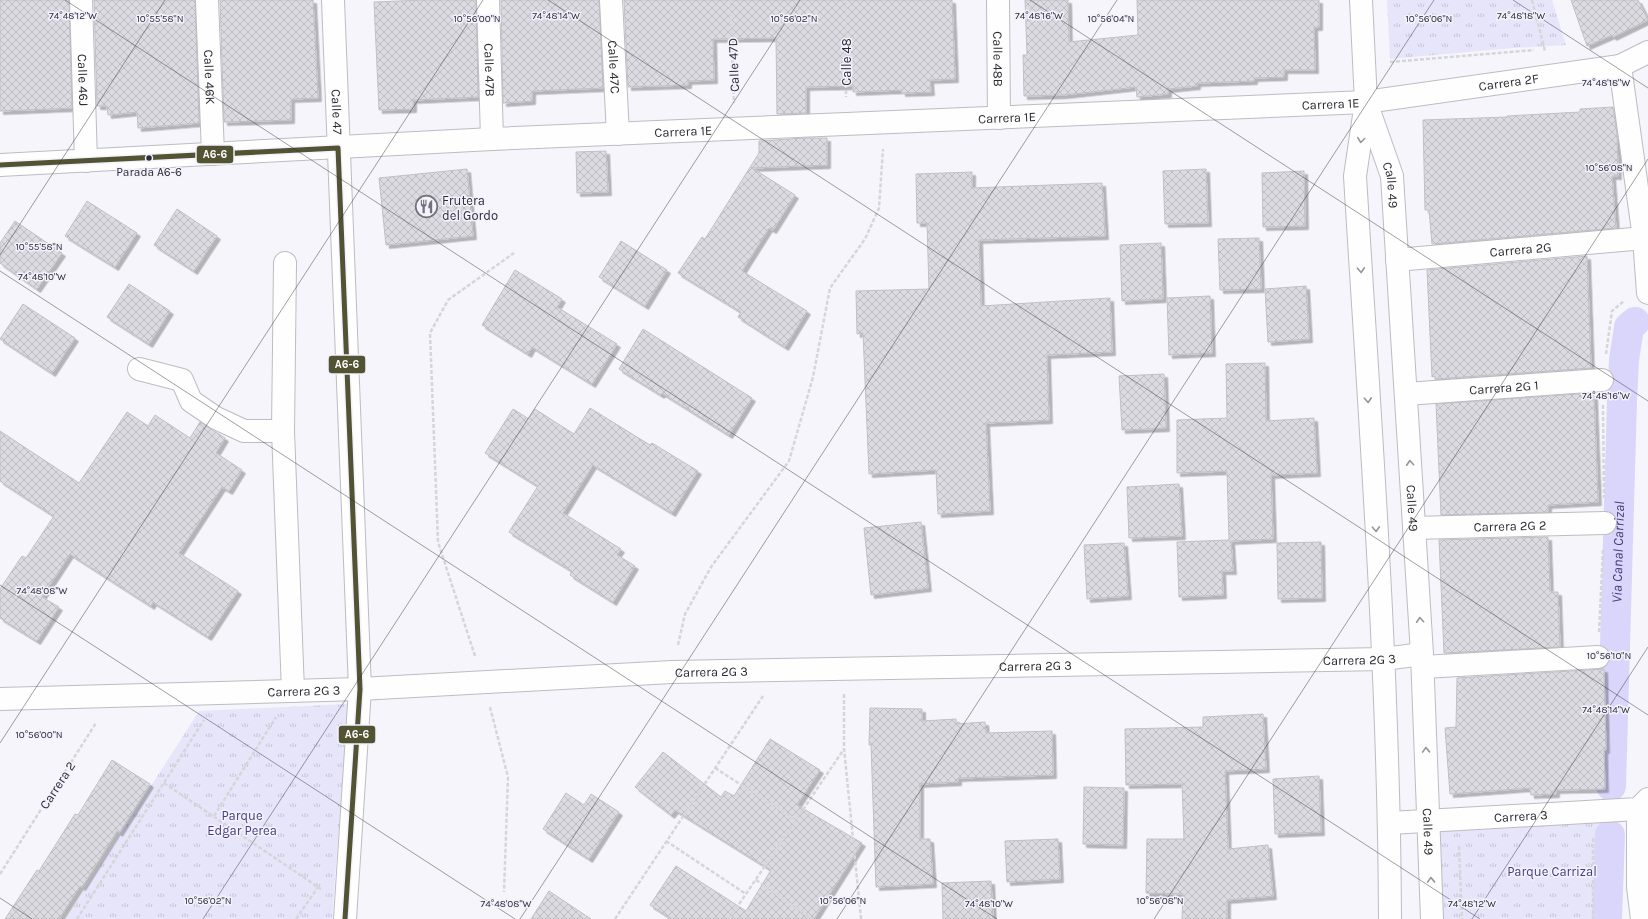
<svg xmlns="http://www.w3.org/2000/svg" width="1648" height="919" font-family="Karla,sans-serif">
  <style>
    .park { fill: url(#park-tufts) }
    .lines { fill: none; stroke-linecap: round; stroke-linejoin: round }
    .canal { stroke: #dad5fb; stroke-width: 30 }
    .building { fill: url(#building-cross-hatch); stroke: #c0c0c5; filter: url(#shadow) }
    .street-casing { stroke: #bdbcc2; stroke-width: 24 }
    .secondary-casing { stroke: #bdbcc2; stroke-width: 24 }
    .path { stroke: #d6d6d8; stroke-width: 2.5; stroke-dasharray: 4 2; stroke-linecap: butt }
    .street { stroke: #fefefe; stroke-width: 22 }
    .secondary { stroke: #fefefe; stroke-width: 22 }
    .bus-1-casing { stroke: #f3f2fe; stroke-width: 8 }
    .bus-1 { stroke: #515332; stroke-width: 5 }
    .oneway { stroke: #969598 }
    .ticks { fill: none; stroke: #2d2c32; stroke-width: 1; stroke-opacity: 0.45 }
    .bus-dot { fill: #2d2c32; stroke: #f3f2fe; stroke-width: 1.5 }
    .labels { text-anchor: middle; stroke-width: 3; stroke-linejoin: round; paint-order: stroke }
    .bus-label { font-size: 12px; fill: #2d2c32; stroke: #f3f2fe }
    .street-label { font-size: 13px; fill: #2d2c32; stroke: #f3f2fe }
    .poi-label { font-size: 13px; fill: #2d2c32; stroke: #f3f2fe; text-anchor: start }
    .park-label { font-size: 13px; fill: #483b79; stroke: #f3f2fe }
    .water-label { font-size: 14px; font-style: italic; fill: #483b79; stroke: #f3f2fe }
    .ticks-label { font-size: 10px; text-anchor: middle; fill: #2d2c32; stroke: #f3f2fe; stroke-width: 3; stroke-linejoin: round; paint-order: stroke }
    .line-badge { stroke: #f3f2fe; stroke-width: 1.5 }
    .badge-label { font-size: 11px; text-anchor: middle; font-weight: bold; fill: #fff }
  </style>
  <defs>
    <pattern id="park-tufts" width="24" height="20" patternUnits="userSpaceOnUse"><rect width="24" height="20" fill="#e7e5fa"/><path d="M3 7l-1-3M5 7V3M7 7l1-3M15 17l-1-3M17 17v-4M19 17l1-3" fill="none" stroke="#c6c5d7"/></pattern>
    <pattern id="building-cross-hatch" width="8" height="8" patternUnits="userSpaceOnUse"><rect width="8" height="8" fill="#dcdbe1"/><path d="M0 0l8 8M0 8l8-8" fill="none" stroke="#bdbcc2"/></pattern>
    <filter id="shadow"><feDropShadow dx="3.5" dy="3.5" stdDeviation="0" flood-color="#0004"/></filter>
  </defs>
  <rect width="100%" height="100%" fill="#f5f5fb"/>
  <!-- park -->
  <path class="park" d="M 1387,0 L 1552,0 L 1566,45 L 1513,48 L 1390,59 Z
    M 348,704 L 332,919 L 66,919 L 199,711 Z
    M 1602,821 L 1600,919 L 1442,919 L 1437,826 Z"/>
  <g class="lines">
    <!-- canal -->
    <g class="canal">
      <path id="s1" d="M 1611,786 L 1622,400 L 1624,360 L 1629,327 L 1635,322"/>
      <path d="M 1607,919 L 1610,835"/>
    </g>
  </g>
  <!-- building -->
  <path class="building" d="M 0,0 L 69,0 L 72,108 L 0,111 Z
    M 94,0 L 195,0 L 199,123 L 138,128 L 137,112 L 108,115 L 107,106 L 97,106 Z
    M 220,0 L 313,0 L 318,98 L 291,99 L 291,120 L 224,122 Z
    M 423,0 L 476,0 L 478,97 L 413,100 L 413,109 L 379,110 L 374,2 Z
    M 501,0 L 599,0 L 603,88 L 532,91 L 532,101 L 503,103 Z
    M 624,0 L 952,0 L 955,79 L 930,80 L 931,92 L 902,93 L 902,90 L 853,92 L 853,86 L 806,87 L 806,113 L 777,114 L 776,38 L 713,39 L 714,80 L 688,81 L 688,85 L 628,87 Z
    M 1025,0 L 1068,0 L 1069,42 L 1138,35 L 1137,0 L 1319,0 L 1319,27 L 1314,27 L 1315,70 L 1284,70 L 1284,77 L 1254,78 L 1254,81 L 1197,83 L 1197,86 L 1168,89 L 1168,94 L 1137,97 L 1136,87 L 1064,95 L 1024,96 L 1023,55 L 1027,55 Z
    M 1571,0 L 1638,0 L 1648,20 L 1613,37 L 1612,35 L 1587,46 Z
    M 1613,107 L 1617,134 L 1618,176 L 1612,176 L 1616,228 L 1432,244 L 1429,210 L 1425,210 L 1423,120 L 1507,117 L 1507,116 L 1580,112 L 1580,109 Z
    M 806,138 L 827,138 L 827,165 L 752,168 L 795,195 L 773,230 L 769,228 L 742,271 L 807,311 L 785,347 L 738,317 L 741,312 L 678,273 L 702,237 L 705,239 L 759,153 L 759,141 Z
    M 606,151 L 608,192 L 577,193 L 576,152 Z
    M 467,169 L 473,236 L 386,245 L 379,178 Z
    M 1206,169 L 1208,223 L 1165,224 L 1163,171 Z
    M 1304,171 L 1305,226 L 1263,227 L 1262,173 Z
    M 972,172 L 972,188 L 1102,183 L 1105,236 L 979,240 L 981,306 L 1110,298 L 1112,352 L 1047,355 L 1049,420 L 986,423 L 990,511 L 938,514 L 936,470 L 869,474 L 863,333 L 857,334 L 856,291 L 929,289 L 927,223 L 917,223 L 916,174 Z
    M 87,201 L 137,233 L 115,267 L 65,236 Z
    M 177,209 L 217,236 L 194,271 L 154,245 Z
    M 15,221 L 62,253 L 37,289 L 0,263 L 0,243 Z
    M 1259,238 L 1261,289 L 1220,290 L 1218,239 Z
    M 621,241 L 667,270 L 645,306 L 599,277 Z
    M 1161,243 L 1163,299 L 1122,301 L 1120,245 Z
    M 1587,256 L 1591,368 L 1435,379 L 1435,376 L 1432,377 L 1427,270 Z
    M 515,270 L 562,299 L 557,307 L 617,344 L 592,384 L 532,347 L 528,354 L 482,325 Z
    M 129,284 L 170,311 L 149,344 L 107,317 Z
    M 1306,286 L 1309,339 L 1268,342 L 1265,289 Z
    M 1210,296 L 1212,353 L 1169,355 L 1167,298 Z
    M 23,304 L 75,338 L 52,373 L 0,339 Z
    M 643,329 L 752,398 L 729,435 L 662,393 L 661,395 L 619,369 Z
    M 1265,363 L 1266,421 L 1314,418 L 1317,473 L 1271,475 L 1273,539 L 1231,541 L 1233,571 L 1222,571 L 1223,595 L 1179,597 L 1177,542 L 1229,540 L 1227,471 L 1177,473 L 1177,420 L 1227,418 L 1226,364 Z
    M 1164,374 L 1166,428 L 1122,430 L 1119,376 Z
    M 1592,393 L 1594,396 L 1598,502 L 1548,505 L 1548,512 L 1441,515 L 1436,404 Z
    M 590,408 L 650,445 L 652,443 L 698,471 L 672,513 L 593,465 L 563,513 L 621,549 L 617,555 L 635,566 L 613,602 L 570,575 L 572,571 L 509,532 L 538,486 L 485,453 L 513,409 L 529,419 L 535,409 L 574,434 Z
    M 127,412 L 148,426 L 155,415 L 190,438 L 200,422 L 225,438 L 216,453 L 242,470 L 229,491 L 222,487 L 179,553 L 238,591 L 208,637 L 153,602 L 151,606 L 70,554 L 42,597 L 59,607 L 37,641 L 0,618 L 0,589 L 22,556 L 26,558 L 54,516 L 0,481 L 0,431 L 79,483 Z
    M 1179,484 L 1182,536 L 1129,538 L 1127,487 Z
    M 921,522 L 928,588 L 871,595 L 864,528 Z
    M 1548,537 L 1550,592 L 1558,592 L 1560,647 L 1444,653 L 1439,540 Z
    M 1321,542 L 1322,598 L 1278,599 L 1277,543 Z
    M 1124,543 L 1128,596 L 1087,599 L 1084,545 Z
    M 1604,669 L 1606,750 L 1604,750 L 1605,789 L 1556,790 L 1556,794 L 1531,795 L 1530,788 L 1450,794 L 1445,728 L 1456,727 L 1457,678 Z
    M 870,708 L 922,709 L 922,721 L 956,719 L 956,724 L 985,722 L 986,733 L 1052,731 L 1053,775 L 958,778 L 958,782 L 920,784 L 920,839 L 930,839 L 933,884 L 876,887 L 871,745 L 869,745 Z
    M 1263,714 L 1266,769 L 1225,771 L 1228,849 L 1268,845 L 1273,896 L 1227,900 L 1227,919 L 1182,919 L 1183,894 L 1146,893 L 1147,839 L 1184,839 L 1182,784 L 1126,785 L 1125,729 L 1203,727 L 1203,717 Z
    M 770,739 L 820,770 L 797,805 L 862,843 L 814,919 L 672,919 L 650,905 L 676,866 L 746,911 L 771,870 L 675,810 L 671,815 L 635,787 L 663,752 L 721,797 L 725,791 L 734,796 Z
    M 112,760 L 150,784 L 119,833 L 117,831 L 82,887 L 80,886 L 59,919 L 5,919 L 37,870 L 39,871 L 75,814 L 78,815 Z
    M 1319,776 L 1321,832 L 1275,834 L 1273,779 Z
    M 1084,787 L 1124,788 L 1123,845 L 1083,844 Z
    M 566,793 L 584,805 L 591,794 L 619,812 L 589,859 L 543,829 Z
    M 1058,839 L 1060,879 L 1007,882 L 1005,841 Z
    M 991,881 L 993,919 L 943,919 L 942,883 Z
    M 549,891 L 591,919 L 531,919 Z"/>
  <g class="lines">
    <defs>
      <g id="street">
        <path id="s2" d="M 81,0 L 86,161"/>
        <path id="s3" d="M 207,0 L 213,154"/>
        <path id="s4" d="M 488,0 L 492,139"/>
        <path id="s5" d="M 611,0 L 618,134"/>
        <path id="s6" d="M 998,0 L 999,118"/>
        <path d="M 1620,66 L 1644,238 L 1648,293"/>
        <path id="s7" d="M 1366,102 L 1620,66 L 1648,52"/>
        <path id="s8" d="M 1397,260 L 1644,238"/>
        <path d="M 285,263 L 283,431 L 293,691"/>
        <path d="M 139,369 L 182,380 L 191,401 L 216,418 L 244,431 L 283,431"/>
        <path id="s9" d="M 1406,394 L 1602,380"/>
        <path id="s10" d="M 1414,528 L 1605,523"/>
        <path d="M 1423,667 L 1598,657"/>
        <path id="s11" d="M 0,699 L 360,689 L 672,672 L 1384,659 L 1422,654"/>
        <path d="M 1638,809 L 1638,887 L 1642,919"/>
        <path id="s12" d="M 1390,823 L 1638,809 L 1648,799"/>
      </g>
      <g id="secondary">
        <path id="s13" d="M 333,0 L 360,689 L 345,919"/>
        <path d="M 1361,0 L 1366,102 L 1355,176 C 1370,423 1389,671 1390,919"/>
        <path id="s14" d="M 1367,105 L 1392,176 L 1422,654 L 1432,919"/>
        <path id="s15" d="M 0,165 L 492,139 L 1366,102"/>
      </g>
    </defs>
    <!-- street casing -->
    <use href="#street" class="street-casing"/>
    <!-- secondary casing -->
    <use href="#secondary" class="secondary-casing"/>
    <!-- path -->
    <path class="path" d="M 730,0 L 734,103
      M 846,0 L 846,97
      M 1532,0 L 1545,51
      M 1390,62 L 1534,50
      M 1606,354 L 1612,311 L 1624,301
      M 1603,405 L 1604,498
      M 1599,632 L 1603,549
      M 678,645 L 685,614 L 711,567 L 789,461 L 813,377 L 830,288 L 865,239 L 879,208 L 883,149
      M 475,656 L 438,542 L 430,333 L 448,300 L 514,253
      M 844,694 L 844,748 L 861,919
      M 490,707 L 508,777 L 504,892
      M 715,768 L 796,820
      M 164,783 L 321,889
      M 214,816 L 276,717
      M 1593,838 L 1593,919
      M 666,841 L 746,894
      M 1459,846 L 1462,919
      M 0,874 L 96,723
      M 756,880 L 812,919
      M 77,919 L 204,720
      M 296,919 L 318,887
      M 615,919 L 763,696
      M 729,919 L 844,749"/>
    <!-- street -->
    <use href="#street" class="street"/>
    <!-- secondary -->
    <use href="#secondary" class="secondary"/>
    <defs>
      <path id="bus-1" d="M 0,165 L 338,148 L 360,689 L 345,919"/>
    </defs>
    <!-- bus-1 casing -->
    <use href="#bus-1" class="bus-1-casing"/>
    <!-- bus-1 -->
    <use href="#bus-1" class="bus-1"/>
  </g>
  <!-- one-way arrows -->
  <defs><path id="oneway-chevron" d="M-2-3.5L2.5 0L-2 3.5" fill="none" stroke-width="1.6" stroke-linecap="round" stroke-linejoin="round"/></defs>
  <g class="oneway">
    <use href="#oneway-chevron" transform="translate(1361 140) rotate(98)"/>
    <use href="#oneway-chevron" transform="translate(1361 270) rotate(87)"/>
    <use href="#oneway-chevron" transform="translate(1368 400) rotate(87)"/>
    <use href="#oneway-chevron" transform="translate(1410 463) rotate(-94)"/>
    <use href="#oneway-chevron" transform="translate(1376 529) rotate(87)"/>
    <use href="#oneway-chevron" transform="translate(1420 620) rotate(-94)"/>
    <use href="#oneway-chevron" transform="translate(1426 750) rotate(-92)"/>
    <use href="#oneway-chevron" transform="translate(1431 880) rotate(-92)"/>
  </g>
  <!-- ticks -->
  <path class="ticks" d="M 65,0 L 1480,919M 548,0 L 1648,715M 1030,0 L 1648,401M 1513,0 L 1648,88M 0,255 L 165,0M 0,271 L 997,919M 0,585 L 515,919M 0,743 L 483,0M 0,898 L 32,919M 203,919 L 800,0M 520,919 L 1117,0M 837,919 L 1434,0M 1154,919 L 1648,159M 1472,919 L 1648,647"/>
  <!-- icons -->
  <defs>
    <symbol id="restaurant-ring" viewBox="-11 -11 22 22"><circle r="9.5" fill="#f3f2fe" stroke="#737278" stroke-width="1.5"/><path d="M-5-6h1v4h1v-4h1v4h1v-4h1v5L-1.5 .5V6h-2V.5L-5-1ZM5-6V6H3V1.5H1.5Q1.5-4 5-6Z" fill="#737278"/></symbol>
  </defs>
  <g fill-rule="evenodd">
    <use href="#restaurant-ring" x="414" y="194" width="25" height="25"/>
  </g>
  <!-- markers -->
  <circle class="bus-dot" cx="149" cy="158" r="3.5"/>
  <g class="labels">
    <!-- bus labels -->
    <g class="bus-label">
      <text x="149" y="176">Parada A6-6</text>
    </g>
    <!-- street labels -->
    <g class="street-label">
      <text dy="5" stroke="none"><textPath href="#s6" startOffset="59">Calle 48B</textPath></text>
      <text transform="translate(846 62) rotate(-90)" y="5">Calle 48</text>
      <text transform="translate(733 65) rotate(-92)" y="5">Calle 47D</text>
      <text dy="5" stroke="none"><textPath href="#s5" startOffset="67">Calle 47C</textPath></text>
      <text dy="5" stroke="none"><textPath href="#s4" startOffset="70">Calle 47B</textPath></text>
      <text dy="5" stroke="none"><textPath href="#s3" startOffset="77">Calle 46K</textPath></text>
      <text dy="5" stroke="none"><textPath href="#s2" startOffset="80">Calle 46J</textPath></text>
      <text dy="5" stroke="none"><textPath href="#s7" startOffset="144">Carrera 2F</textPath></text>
      <text dy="5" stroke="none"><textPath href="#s15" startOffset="1332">Carrera 1E</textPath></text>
      <text dy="5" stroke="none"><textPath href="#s13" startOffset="112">Calle 47</textPath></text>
      <text dy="5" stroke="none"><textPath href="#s15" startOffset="1008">Carrera 1E</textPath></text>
      <text dy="5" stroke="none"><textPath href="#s15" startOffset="684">Carrera 1E</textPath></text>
      <text dy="5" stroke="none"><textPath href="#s14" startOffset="84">Calle 49</textPath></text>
      <text dy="5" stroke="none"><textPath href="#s8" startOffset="124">Carrera 2G</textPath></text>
      <text dy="5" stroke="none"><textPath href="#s9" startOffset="98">Carrera 2G 1</textPath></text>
      <text dy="5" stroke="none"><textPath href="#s14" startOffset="408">Calle 49</textPath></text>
      <text dy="5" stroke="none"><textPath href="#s10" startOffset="96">Carrera 2G 2</textPath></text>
      <text dy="5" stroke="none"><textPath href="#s11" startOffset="1360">Carrera 2G 3</textPath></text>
      <text dy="5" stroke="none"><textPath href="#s11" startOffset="1036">Carrera 2G 3</textPath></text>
      <text dy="5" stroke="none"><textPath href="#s11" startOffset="712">Carrera 2G 3</textPath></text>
      <text dy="5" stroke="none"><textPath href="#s11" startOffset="304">Carrera 2G 3</textPath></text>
      <text transform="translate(57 785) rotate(-57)" y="5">Carrera 2</text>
      <text dy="5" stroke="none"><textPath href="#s12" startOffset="131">Carrera 3</textPath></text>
      <text dy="5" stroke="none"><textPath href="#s14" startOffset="732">Calle 49</textPath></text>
    </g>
    <!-- poi labels -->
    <g class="poi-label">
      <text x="442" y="205">Frutera<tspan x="442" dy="15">del Gordo</tspan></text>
    </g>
    <!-- park labels -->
    <g class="park-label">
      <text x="242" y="820">Parque<tspan x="242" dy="15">Edgar Perea</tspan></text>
      <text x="1552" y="876">Parque Carrizal</text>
    </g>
    <!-- water labels -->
    <g class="water-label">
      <text dy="5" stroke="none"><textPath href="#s1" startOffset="234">Via Canal Carrizal</textPath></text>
    </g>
  </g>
  <g class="ticks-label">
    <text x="73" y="19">74°48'12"W</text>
    <text x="556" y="19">74°48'14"W</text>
    <text x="1039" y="19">74°48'16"W</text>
    <text x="1521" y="19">74°48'18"W</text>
    <text x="160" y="22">10°55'58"N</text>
    <text x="477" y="22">10°56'00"N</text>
    <text x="794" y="22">10°56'02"N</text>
    <text x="1111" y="22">10°56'04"N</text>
    <text x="1429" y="22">10°56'06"N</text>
    <text x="1606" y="86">74°48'18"W</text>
    <text x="1609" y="171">10°56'08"N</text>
    <text x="39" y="250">10°55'58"N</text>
    <text x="42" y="280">74°48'10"W</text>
    <text x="1606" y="399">74°48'16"W</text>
    <text x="42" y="594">74°48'08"W</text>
    <text x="1609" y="659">10°56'10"N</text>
    <text x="1606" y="713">74°48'14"W</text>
    <text x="39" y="738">10°56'00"N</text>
    <text x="208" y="904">10°56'02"N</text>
    <text x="843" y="904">10°56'06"N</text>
    <text x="1160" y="904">10°56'08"N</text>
    <text x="506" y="907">74°48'08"W</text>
    <text x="989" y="907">74°48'10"W</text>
    <text x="1472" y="907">74°48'12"W</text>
  </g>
  <g class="line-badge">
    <rect x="196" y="145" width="38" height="19" rx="4" fill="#515332"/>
    <rect x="328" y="355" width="38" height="19" rx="4" fill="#515332"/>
    <rect x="338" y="725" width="38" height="19" rx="4" fill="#515332"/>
  </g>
  <g class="badge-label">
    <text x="215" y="158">A6-6</text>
    <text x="347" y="368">A6-6</text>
    <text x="357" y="738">A6-6</text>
  </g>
</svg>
